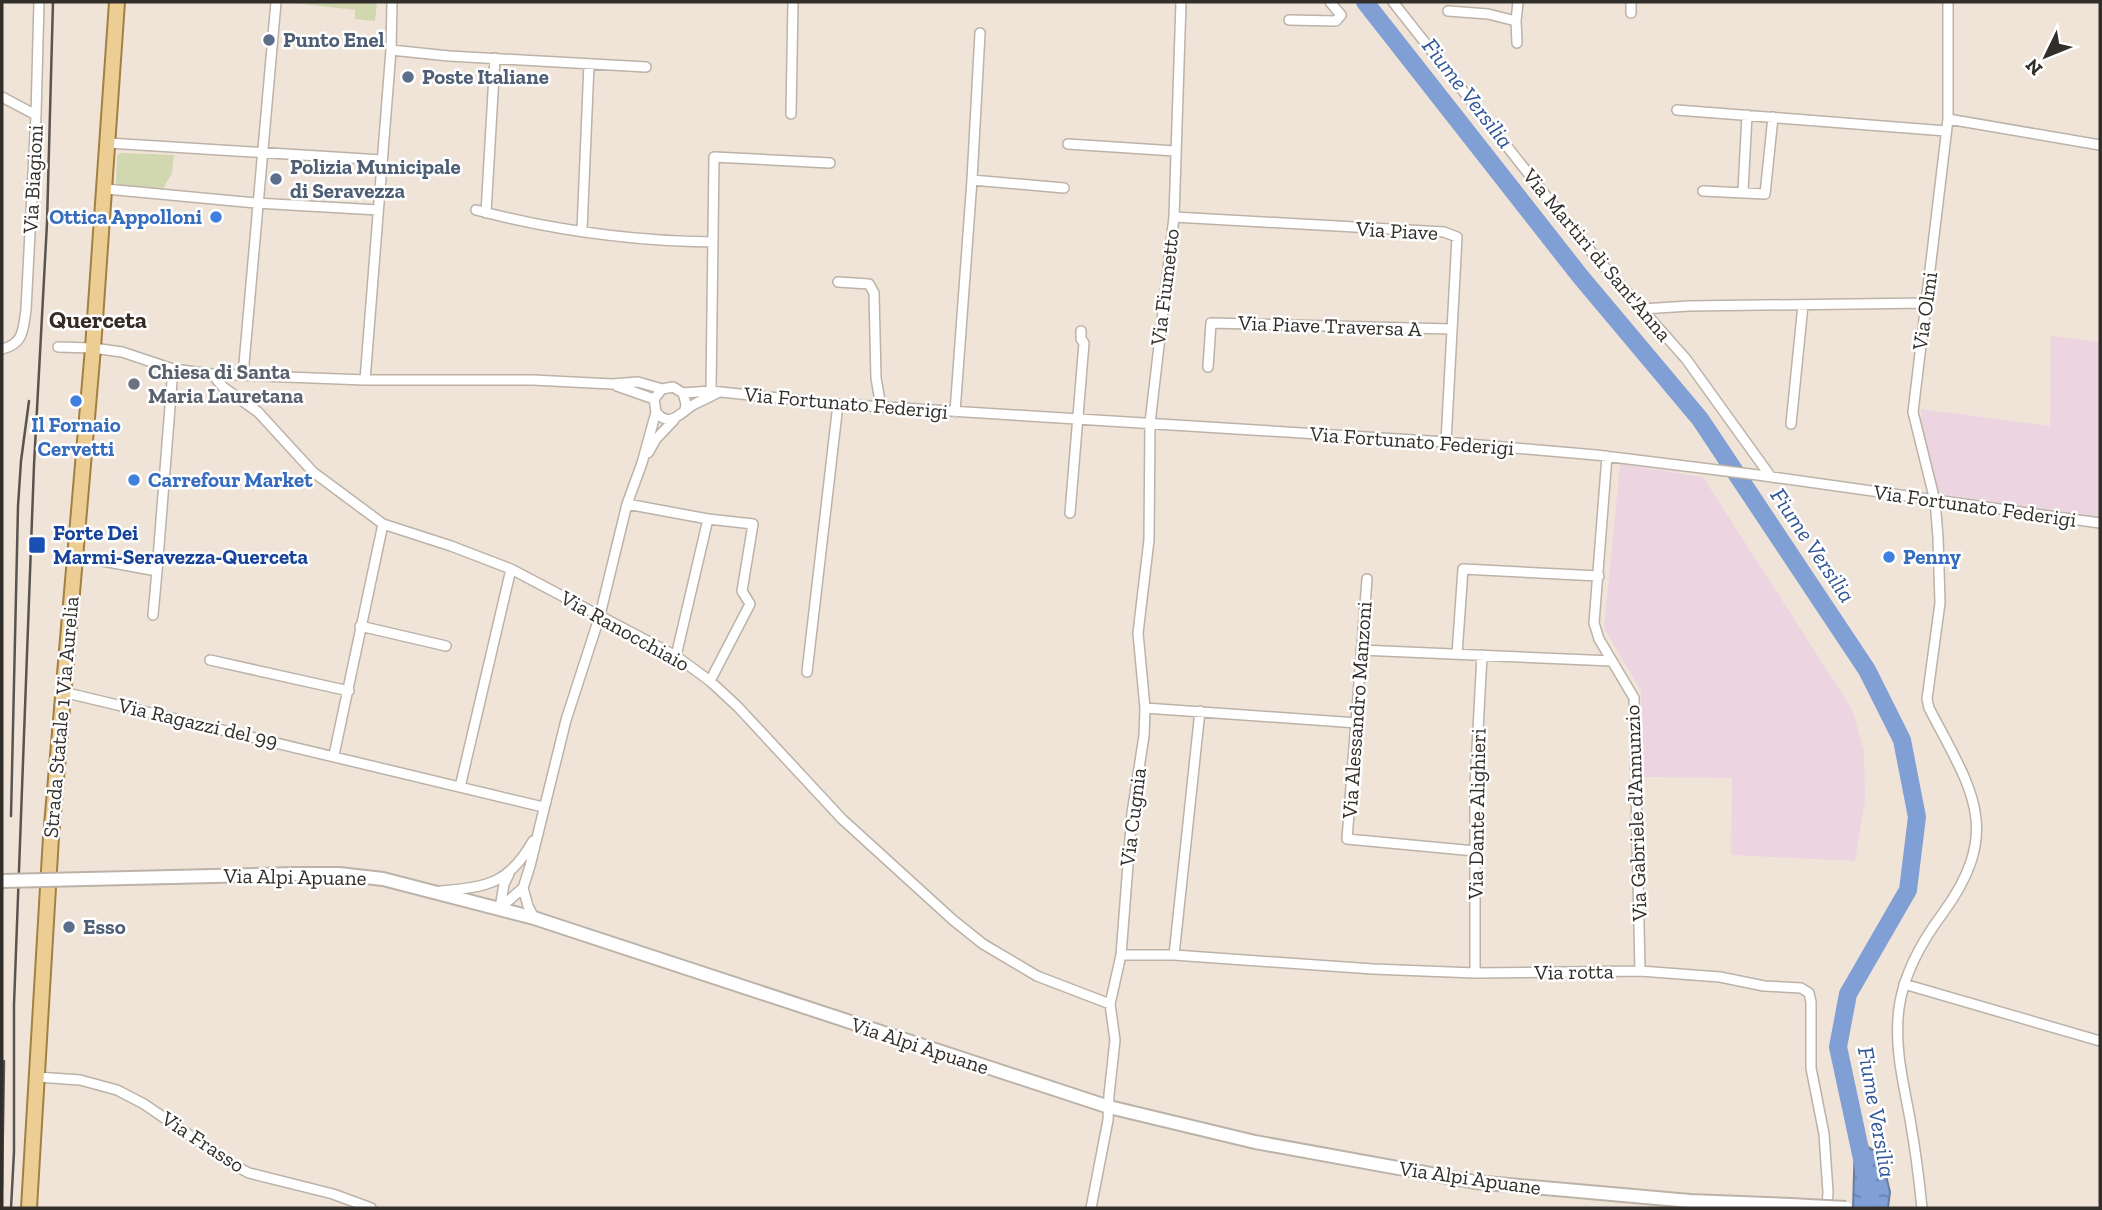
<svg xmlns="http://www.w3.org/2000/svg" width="2102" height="1210" font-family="'Zilla Slab',serif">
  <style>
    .industrial { fill: #ecd5e1 }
    .green { fill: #d1d7ae }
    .water { fill: url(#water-waves); stroke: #697da1; stroke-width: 2 }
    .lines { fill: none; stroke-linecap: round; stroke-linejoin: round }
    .river { stroke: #809fd4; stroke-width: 18 }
    .street-casing { stroke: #bcb2a7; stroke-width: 12 }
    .secondary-casing { stroke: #bcb2a7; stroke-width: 16 }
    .primary-casing { stroke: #a38041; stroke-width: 18 }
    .street { stroke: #fff; stroke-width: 9 }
    .secondary { stroke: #fff; stroke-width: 12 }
    .primary { stroke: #eccd94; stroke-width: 14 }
    .rail { stroke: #5a544f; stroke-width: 2.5 }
    .secondary-bridge-casing { stroke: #bcb2a7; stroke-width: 16; stroke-linecap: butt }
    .secondary-bridge { stroke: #fff; stroke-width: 12 }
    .service-dot { fill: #5c6f8a; stroke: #fff; stroke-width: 2.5 }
    .shop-dot { fill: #3f7fe0; stroke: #fff; stroke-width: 2.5 }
    .worship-dot { fill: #6b7280; stroke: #fff; stroke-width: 2.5 }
    .transit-dot { fill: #1a4fb4; stroke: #fff; stroke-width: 2.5 }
    .labels { text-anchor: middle; stroke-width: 5; stroke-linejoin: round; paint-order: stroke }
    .service-label { font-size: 21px; font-weight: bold; fill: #4e5e75; stroke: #fff; text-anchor: start }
    .street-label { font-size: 21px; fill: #322e2a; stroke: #fff }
    .shop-label { font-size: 21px; font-weight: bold; fill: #366cbe; stroke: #fff; text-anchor: start }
    .worship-label { font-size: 21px; font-weight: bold; fill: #5b616d; stroke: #fff; text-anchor: start }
    .transit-label { font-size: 21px; font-weight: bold; fill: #164399; stroke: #fff; text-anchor: start }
    .water-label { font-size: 23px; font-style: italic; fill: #315698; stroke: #fff }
    .quarter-label { font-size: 24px; font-weight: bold; fill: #342b23; stroke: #fff }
  </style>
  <defs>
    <pattern id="water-waves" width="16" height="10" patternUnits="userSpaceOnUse" patternTransform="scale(1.75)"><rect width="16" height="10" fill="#809fd4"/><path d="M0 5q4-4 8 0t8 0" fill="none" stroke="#6982ac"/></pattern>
  </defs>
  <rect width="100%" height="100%" fill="#f0e4d9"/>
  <!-- industrial -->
  <path class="industrial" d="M 2051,336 L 2100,342 L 2100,517 L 1938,494 L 1922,431 L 1921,409 L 2050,426 Z
    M 1620,464 L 1703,477 L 1852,709 L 1864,751 L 1865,801 L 1855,861 L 1731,855 L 1732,778 L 1643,777 L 1641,691 L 1604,628 Z"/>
  <!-- green -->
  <path class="green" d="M 286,2 L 377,2 L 375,21 L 355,19 L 355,10 Z
    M 121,153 L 174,155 L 172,173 L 162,190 L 119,186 L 116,183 L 117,155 Z"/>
  <!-- water -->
  <path class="water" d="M 1855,1139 L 1881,1155 L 1890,1192 L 1888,1208 L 1853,1208 Z"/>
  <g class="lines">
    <!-- river -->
    <path class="river" d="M 1365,2 L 1580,276 L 1700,419 L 1867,670 L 1902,740 L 1917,817 L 1908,890 L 1848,994 L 1838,1047 L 1870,1196 L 1869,1208"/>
    <defs>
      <path id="street" d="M 1393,2 L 1580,239 L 1686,359 L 1771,477
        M 1448,11 L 1488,14 L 1516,21
        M 1631,13 L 1631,2
        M 1289,20 L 1336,21 L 1341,15 L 1330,2
        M 1517,43 L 1516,21 L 1518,2
        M 391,50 L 449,56 L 646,67
        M 2,97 L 36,115
        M 1677,110 L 1946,131
        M 791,114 L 793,2
        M 1948,119 L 2100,145
        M 108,143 L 382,160
        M 1068,144 L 1175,151
        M 972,180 L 1064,188
        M 106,189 L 256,203 L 378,210
        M 1703,191 L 1765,194 L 1773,117
        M 1743,191 L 1747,115
        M 476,210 C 552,230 634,241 713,242
        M 486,213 L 495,58
        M 1174,217 L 1444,232 L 1457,237 L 1446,442
        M 582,230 L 589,64
        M 838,282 L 869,284 L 874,293 L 876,378 L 881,407
        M 1642,309 L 1689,306 L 1927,303
        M 58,347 L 93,348 L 122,352 L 173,369 L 212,374 L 365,380 L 533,380 L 612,384 L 638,382 L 662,389
        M 2,349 C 24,344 23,329 26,310 L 36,115 L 39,2
        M 1208,367 L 1211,323 L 1451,329
        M 212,374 L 223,387 L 258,412 L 313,472 L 383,524 L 451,546 L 511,569 L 676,656 L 710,681 L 738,707 L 842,819 L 953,920 L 983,944 L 1037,976 L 1110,1004
        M 243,375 L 276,2
        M 365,380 L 391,50 L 392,2
        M 617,386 L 654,399
        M 711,391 L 714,157 L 830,163
        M 683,393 L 711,391 L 838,404 L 1446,442 L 1596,455 L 1758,475 L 2100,523
        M 685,410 L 686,404 L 683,393 L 673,387 L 662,389 L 654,399 L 656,412 C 670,429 680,413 693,405 C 702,400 711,397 719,392
        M 955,412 L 972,180 L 980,33
        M 1791,424 L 1803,305
        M 648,453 L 656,439 L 674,420
        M 1607,456 L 1594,623 L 1599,639 L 1634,698 L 1640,971
        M 627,504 L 708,519 L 753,524 L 742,591 L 750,604 L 710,681
        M 1070,513 L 1084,343 L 1081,339 L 1081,331
        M 75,556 L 157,571 L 173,369
        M 1367,579 L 1347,839 L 1475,851
        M 153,615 L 157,571
        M 360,626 L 446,646
        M 1361,650 L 1612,661
        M 1457,654 L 1463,569 L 1599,576
        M 676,656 L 708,519
        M 210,660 L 349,691
        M 807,672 L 838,404
        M 63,692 L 543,807
        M 1145,708 L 1357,723
        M 334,755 L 383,524
        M 460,787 L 511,569
        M 523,888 L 528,906 L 534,918
        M 441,891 C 487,887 509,884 533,841
        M 500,908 L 523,888 L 530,866 L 566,720 L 600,615 L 627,504 L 642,463 L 656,412
        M 500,908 L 504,884 L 509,874
        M 1121,955 L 1174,955 L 1373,969 L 1475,973 L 1640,971 L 1720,977 L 1764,986 L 1801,988 L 1809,993 L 1811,1002 L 1811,1068 L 1824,1134 L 1828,1192 L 1827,1208
        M 1174,955 L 1200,711
        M 1475,973 L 1475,786 L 1482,655
        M 1904,984 L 2100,1041
        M 37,1077 L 80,1080 L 117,1090 L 144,1104 L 230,1163 L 249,1173 L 333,1194 L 371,1208
        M 1091,1208 L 1108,1120 L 1109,1095 L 1115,1040 L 1110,1004 L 1121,955 L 1132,813 L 1144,736 L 1145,708 L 1138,633 L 1149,540 L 1150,423 L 1174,217 L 1181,2
        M 1922,1208 C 1919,1178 1915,1148 1910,1119 C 1903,1081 1894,1046 1899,1008 C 1904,972 1922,941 1943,913 C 2004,829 1971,789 1929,708 L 1927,699 L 1940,603 L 1938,537 L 1935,501 L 1913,412 L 1948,119 L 1948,2"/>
      <path id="secondary" d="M 294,874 L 339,874 L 383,879 L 534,918 L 1109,1107 L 1255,1142 L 1475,1182 L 1690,1201 L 1790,1205"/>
      <path id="primary" d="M 29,1208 L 51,837 L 93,348 L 117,2"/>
    </defs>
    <!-- street casing -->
    <use href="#street" class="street-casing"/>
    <!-- secondary casing -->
    <use href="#secondary" class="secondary-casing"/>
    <!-- primary casing -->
    <use href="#primary" class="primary-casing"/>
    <!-- street -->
    <use href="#street" class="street"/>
    <!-- secondary -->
    <use href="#secondary" class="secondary"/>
    <!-- primary -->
    <use href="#primary" class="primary"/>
    <!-- rail -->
    <path class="rail" d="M 11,816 L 18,506 L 21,461 L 29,401
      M 2,1189 L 4,1061
      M 11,1208 L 14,1152 L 14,1005 L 34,465 L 47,223 L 53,2"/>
    <defs>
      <path id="secondary-bridge" d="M 2,881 L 294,874
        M 1790,1205 L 1846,1208"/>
    </defs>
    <!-- secondary-bridge casing -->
    <use href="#secondary-bridge" class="secondary-bridge-casing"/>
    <!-- secondary-bridge -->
    <use href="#secondary-bridge" class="secondary-bridge"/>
  </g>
  <!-- markers -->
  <g class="service-dot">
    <circle cx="269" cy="40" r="7"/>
    <circle cx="408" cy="77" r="7"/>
    <circle cx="276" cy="179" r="7"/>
    <circle cx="69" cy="927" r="7"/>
  </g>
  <g class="shop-dot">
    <circle cx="216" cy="217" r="7"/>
    <circle cx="76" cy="401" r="7"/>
    <circle cx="134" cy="480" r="7"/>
    <circle cx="1889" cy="557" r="7"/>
  </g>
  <circle class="worship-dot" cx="134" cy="384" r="7"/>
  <rect class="transit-dot" x="28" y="536" width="18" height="18" rx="3.5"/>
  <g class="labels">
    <!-- service labels -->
    <g class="service-label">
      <text x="283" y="47">Punto Enel</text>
      <text x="422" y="84">Poste Italiane</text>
      <text x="290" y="174">Polizia Municipale<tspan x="290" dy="24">di Seravezza</tspan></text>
      <text x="83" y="934">Esso</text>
    </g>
    <!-- street labels -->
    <g class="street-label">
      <text transform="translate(33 179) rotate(-87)" y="7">Via Biagioni</text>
      <text transform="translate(1397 231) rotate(3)" y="7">Via Piave</text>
      <text transform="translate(1597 255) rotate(50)" y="7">Via Martiri di Sant'Anna</text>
      <text transform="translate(1165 287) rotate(-83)" y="7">Via Fiumetto</text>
      <text transform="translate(1925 311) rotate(-82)" y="7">Via Olmi</text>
      <text transform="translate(1330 326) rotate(2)" y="7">Via Piave Traversa A</text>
      <text transform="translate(846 403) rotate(5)" y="7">Via Fortunato Federigi</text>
      <text transform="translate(1412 441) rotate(4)" y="7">Via Fortunato Federigi</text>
      <text transform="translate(1975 506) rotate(8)" y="7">Via Fortunato Federigi</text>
      <text transform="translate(625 631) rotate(29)" y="7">Via Ranocchiaio</text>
      <text transform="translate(1357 710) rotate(-86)" y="7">Via Alessandro Manzoni</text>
      <text transform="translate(61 717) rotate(-85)" y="7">Strada Statale 1 Via Aurelia</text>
      <text transform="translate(198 723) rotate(13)" y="7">Via Ragazzi del 99</text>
      <text transform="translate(1636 813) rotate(-92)" y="7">Via Gabriele d'Annunzio</text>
      <text transform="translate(1477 814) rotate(-89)" y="7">Via Dante Alighieri</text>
      <text transform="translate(1133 817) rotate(-83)" y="7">Via Cugnia</text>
      <text transform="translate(295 877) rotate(1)" y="7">Via Alpi Apuane</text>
      <text transform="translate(1574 972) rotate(-1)" y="7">Via rotta</text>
      <text transform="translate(920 1046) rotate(18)" y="7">Via Alpi Apuane</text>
      <text transform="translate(203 1142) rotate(33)" y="7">Via Frasso</text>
      <text transform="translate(1470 1178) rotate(8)" y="7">Via Alpi Apuane</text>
    </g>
    <!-- shop labels -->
    <g class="shop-label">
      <text x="202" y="224" text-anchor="end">Ottica Appolloni</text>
      <text x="76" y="432" text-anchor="middle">Il Fornaio<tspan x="76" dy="24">Cervetti</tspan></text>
      <text x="148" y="487">Carrefour Market</text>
      <text x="1903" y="564">Penny</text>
    </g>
    <!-- worship labels -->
    <g class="worship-label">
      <text x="148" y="379">Chiesa di Santa<tspan x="148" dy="24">Maria Lauretana</tspan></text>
    </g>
    <!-- transit labels -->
    <g class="transit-label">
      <text x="53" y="540">Forte Dei<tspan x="53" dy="24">Marmi-Seravezza-Querceta</tspan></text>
    </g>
    <!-- water labels -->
    <g class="water-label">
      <text transform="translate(1468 93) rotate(52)" y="8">Fiume Versilia</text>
      <text transform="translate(1813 545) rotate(56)" y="8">Fiume Versilia</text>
      <text transform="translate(1877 1112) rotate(80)" y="8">Fiume Versilia</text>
    </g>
    <!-- quarter labels -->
    <g class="quarter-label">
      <text x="98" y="328">Querceta</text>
    </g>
  </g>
  <!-- border -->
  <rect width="2102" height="1210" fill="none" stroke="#322e2a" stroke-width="7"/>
  <!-- north arrow -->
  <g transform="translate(2046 56) rotate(227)" stroke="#ffffff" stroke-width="5" paint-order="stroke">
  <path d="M0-5L12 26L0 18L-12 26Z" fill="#322e2a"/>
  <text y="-10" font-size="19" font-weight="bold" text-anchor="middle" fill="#322e2a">N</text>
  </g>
</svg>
